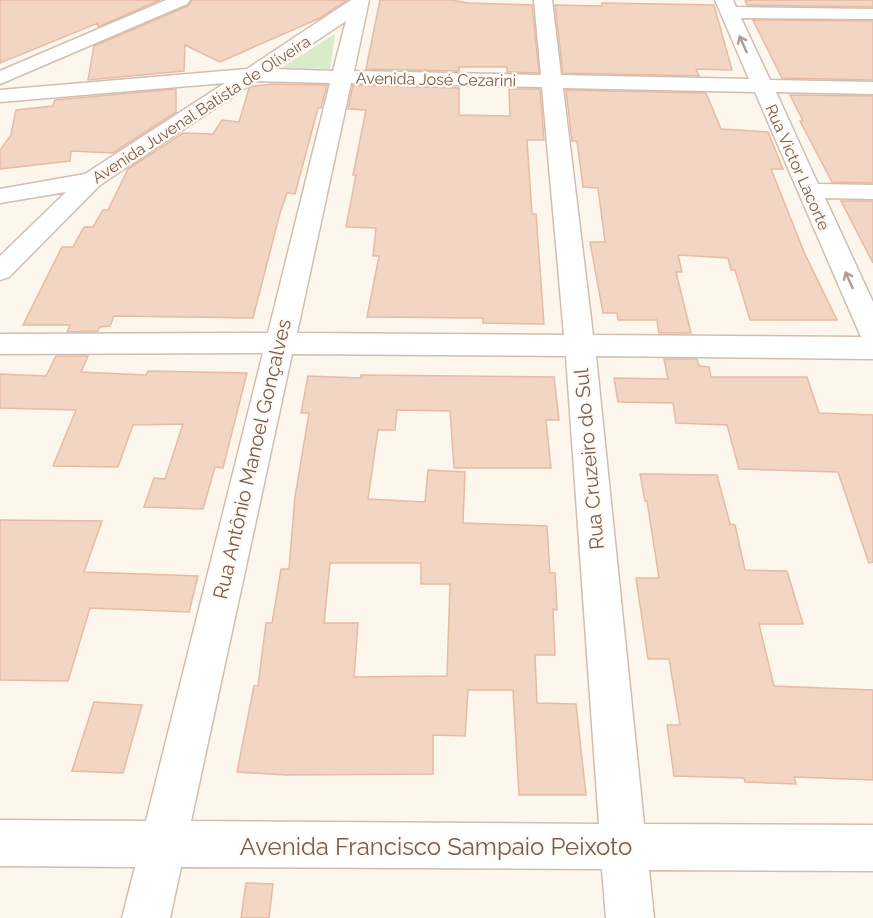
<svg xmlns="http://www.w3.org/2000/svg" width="873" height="918" font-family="Raleway,sans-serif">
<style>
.green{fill:#d8ecc9}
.building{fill:#f3d5c3;stroke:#e6bba3;stroke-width:1.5;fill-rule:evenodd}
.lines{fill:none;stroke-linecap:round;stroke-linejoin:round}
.street-casing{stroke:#d1beb0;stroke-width:3}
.street{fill:#fff;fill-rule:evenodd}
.oneway{stroke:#af9d94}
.labels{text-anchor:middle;stroke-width:4.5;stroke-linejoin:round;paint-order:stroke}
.far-street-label{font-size:16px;fill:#7a5c4d;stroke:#fffaf3}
.street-label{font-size:20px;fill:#7a5c4d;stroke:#fffaf3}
.near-street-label{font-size:24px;fill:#7a5c4d;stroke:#fffaf3}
</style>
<rect width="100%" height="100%" fill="#fdf6ec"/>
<path class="green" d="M 335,34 L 330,69 L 281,68 Z"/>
<path class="building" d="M 0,0 L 160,0 L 98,27 L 98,23 L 0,63 Z
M 192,0 L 347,0 L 320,18 L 220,62 L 185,45 L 184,71 L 88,80 L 94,46 L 188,6 Z
M 380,0 L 452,0 L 468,3 L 532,5 L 539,73 L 507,72 L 507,67 L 459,67 L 459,71 L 366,69 Z
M 745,0 L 873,0 L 873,7 L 747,5 Z
M 602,3 L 714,5 L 732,70 L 696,69 L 699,76 L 563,73 L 555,5 L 602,6 Z
M 753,20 L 873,21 L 873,80 L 782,78 Z
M 273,84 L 327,85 L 321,108 L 318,108 L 295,194 L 287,193 L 280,213 L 253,318 L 114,316 L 110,326 L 100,327 L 98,331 L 67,332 L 70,325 L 23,325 L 62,247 L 73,247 L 84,227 L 93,227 L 103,210 L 108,210 L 128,169 L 183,133 L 213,134 L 222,120 L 239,122 L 249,88 L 253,86 Z
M 353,85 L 459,88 L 459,115 L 510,116 L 509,89 L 540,89 L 544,140 L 527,140 L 532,214 L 536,214 L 544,324 L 483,323 L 483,318 L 367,317 L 379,256 L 373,256 L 376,228 L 346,227 L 356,175 L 353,175 L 366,110 L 348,109 Z
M 176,89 L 176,112 L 113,153 L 71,151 L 70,161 L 0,169 L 0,150 L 11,135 L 16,110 L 53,106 L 55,100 Z
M 566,90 L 706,93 L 721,129 L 768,132 L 783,169 L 771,169 L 804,252 L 837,320 L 750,320 L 735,270 L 731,270 L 728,258 L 678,255 L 682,272 L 676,272 L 691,333 L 659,333 L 657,320 L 618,320 L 617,313 L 603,313 L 590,242 L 605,242 L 598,188 L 583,187 L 577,141 L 572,141 Z
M 790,95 L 873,96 L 873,183 L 832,182 L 800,121 L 803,121 Z
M 841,201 L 873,201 L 873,263 Z
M 56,356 L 88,356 L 81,372 L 146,375 L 148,371 L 247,373 L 223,468 L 215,467 L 203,509 L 144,507 L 154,478 L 165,479 L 183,424 L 133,425 L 118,467 L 53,466 L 76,410 L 0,408 L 0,374 L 46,376 Z
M 664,359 L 697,359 L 699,366 L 709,367 L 711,377 L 807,377 L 819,413 L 873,415 L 873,562 L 869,563 L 838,472 L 739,469 L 727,425 L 676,423 L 673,403 L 618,402 L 614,378 L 668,379 Z
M 361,375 L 554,377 L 559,420 L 546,420 L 551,468 L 454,468 L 450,411 L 397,410 L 395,430 L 378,430 L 368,499 L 425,502 L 428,470 L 465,472 L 463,523 L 547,526 L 550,573 L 555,573 L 557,610 L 553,609 L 555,655 L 535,655 L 537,703 L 576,704 L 586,795 L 519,795 L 513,690 L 468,690 L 465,736 L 433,735 L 433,774 L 286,775 L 237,772 L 254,686 L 258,686 L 266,623 L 272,623 L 281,569 L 289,569 L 295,497 L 309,413 L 301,413 L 308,376 L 361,378 ZM 330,563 L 421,563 L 421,584 L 450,584 L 447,676 L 354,677 L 358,623 L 324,623 Z
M 640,474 L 717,475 L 730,524 L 735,525 L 745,570 L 787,571 L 803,624 L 759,624 L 774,686 L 873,690 L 873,780 L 794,777 L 796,784 L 745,782 L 744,778 L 674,776 L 667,725 L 680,725 L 669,659 L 648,659 L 636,578 L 659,578 L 647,501 L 645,501 Z
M 0,520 L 102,521 L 84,572 L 198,576 L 189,612 L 90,608 L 68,681 L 0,680 Z
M 94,702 L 142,705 L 123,773 L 72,771 Z
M 246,883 L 273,884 L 269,918 L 241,918 Z"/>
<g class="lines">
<g class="street-casing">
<path id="street" d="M 166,0 L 190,0 L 187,4 L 0,84 L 0,71 Z
M 351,0 L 369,0 L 354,71 L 541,75 L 534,0 L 552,0 L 561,75 L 749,79 L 715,0 L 733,0 L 736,7 L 873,9 L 873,19 L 741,18 L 770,80 L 873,82 L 873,94 L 776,92 L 818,184 L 873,185 L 873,199 L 825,198 L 873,302 L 873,359 L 596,356 L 644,824 L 873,825 L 873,871 L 649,870 L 654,918 L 606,918 L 602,869 L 181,867 L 170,918 L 122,918 L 135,867 L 0,866 L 0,820 L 146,821 L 263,353 L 0,354 L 0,334 L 268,333 L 330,83 L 256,81 L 100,185 L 9,277 L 0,280 L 0,256 L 66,192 L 0,203 L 0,189 L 85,174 L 225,83 L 0,102 L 0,90 L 247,69 ZM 346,21 L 333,71 L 274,69 ZM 351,83 L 542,87 L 564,335 L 297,333 ZM 563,88 L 755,92 L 861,337 L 593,335 ZM 292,354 L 566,356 L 599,824 L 191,821 Z"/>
</g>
<use href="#street" class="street"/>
</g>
<defs><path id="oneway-shaft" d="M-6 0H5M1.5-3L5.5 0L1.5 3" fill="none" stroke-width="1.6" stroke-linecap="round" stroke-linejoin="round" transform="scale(1.5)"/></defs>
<g class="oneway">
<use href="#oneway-shaft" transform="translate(743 44) rotate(-114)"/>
<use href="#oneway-shaft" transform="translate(849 280) rotate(-114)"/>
</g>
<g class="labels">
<g class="far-street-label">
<text transform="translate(436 79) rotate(1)" y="6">Avenida José Cezarini</text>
<text transform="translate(201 109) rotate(-33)" y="6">Avenida Juvenal Batista de Oliveira</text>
<text transform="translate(798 167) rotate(66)" y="6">Rua Victor Lacorte</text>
</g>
<g class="street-label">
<text transform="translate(252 459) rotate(-77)" y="7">Rua Antônio Manoel Gonçalves</text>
<text transform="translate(589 459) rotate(-95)" y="7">Rua Cruzeiro do Sul</text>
</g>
<g class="near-street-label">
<text x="436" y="855">Avenida Francisco Sampaio Peixoto</text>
</g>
</g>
</svg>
